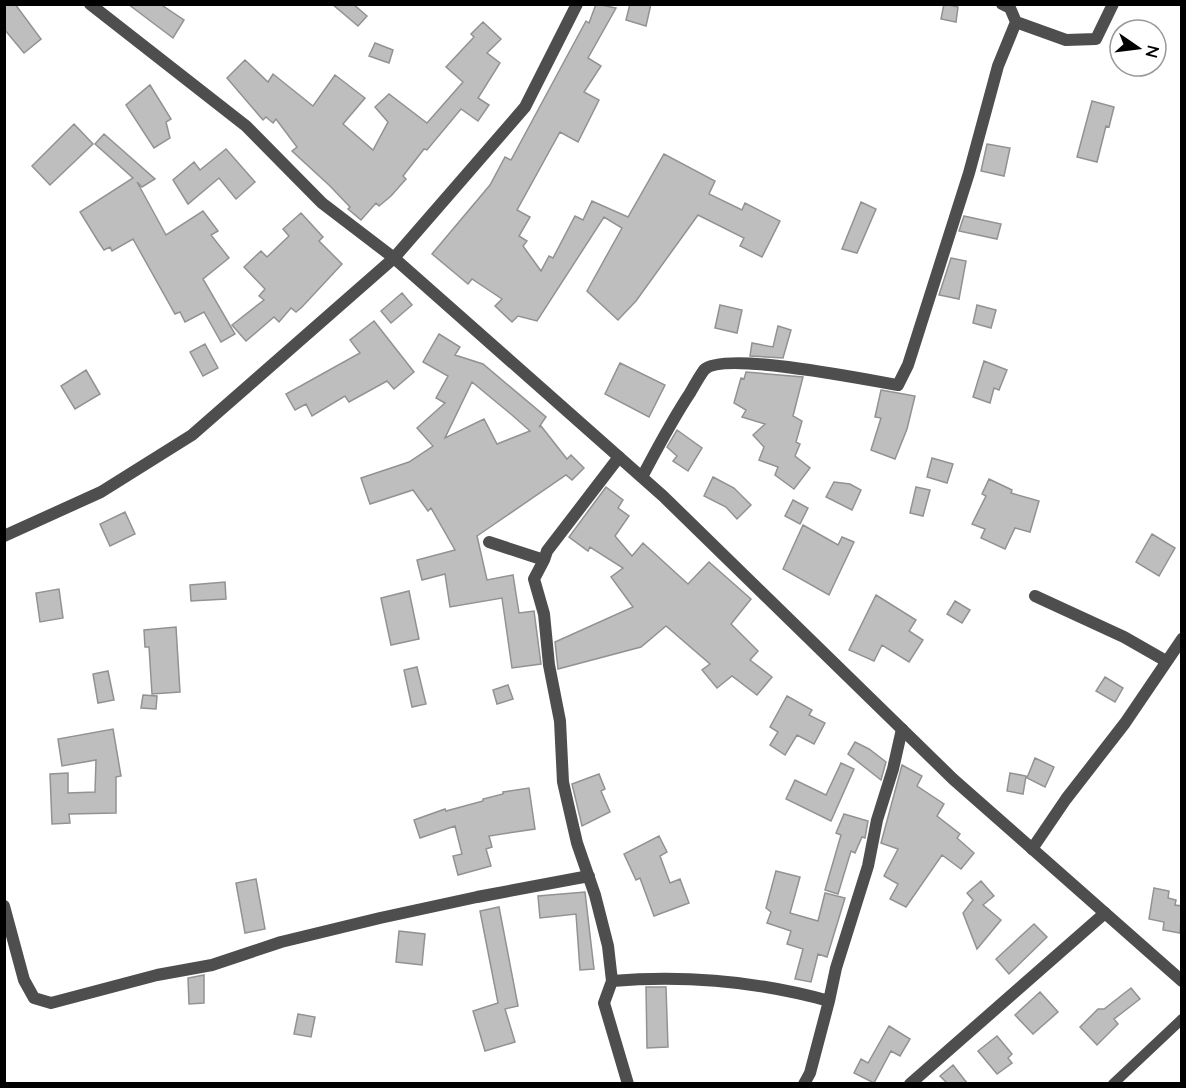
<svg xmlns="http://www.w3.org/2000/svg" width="1186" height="1088" font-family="Lato,sans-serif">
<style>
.building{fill:#bebebe;stroke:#929292;stroke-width:1.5;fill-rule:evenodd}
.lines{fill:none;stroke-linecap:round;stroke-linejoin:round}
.service{stroke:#4e4e4e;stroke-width:10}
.minor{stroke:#4e4e4e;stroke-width:12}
.tertiary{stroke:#4e4e4e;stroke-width:12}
</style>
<rect width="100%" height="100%" fill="#fff"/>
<path class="building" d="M 4,4 L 15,4 L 41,39 L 24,53 L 4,29 Z
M 128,4 L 160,4 L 184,20 L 173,38 Z
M 332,4 L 353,4 L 367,16 L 358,26 Z
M 596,4 L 616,8 L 588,58 L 601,66 L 584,92 L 599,100 L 578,142 L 560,132 L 517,210 L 530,217 L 519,236 L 527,241 L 523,246 L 541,271 L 549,256 L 553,258 L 575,216 L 583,220 L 592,201 L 628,217 L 664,154 L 715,181 L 709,194 L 742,210 L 745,203 L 780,221 L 762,257 L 740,246 L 744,238 L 698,215 L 636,301 L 618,320 L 587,291 L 622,228 L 604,217 L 537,321 L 518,316 L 512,322 L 495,306 L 502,299 L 472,279 L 468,284 L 432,254 L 490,185 L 505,157 L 511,160 L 586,21 L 589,23 Z
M 630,4 L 651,4 L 646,26 L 626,20 Z
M 944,4 L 958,7 L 956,22 L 941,19 Z
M 483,22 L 501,39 L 487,53 L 500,63 L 478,98 L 489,105 L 478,121 L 461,109 L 427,150 L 424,149 L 403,176 L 406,179 L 391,196 L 379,206 L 376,203 L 361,220 L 348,209 L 350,207 L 330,186 L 292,151 L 297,147 L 276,119 L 273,123 L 266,117 L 263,120 L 227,78 L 245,60 L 268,82 L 273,74 L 313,106 L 335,75 L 365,98 L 343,124 L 373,150 L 388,122 L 375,107 L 389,94 L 427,123 L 463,82 L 446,67 L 474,37 L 471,34 Z
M 375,43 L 393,50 L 389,63 L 369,56 Z
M 150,85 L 171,119 L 166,122 L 170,138 L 154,148 L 126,105 Z
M 1092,101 L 1114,107 L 1109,127 L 1106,126 L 1097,162 L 1077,157 Z
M 74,124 L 93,144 L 50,185 L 32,166 Z
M 104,134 L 155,179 L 142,187 L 137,182 L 166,235 L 203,211 L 218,231 L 211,235 L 229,258 L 203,279 L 235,334 L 221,342 L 204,312 L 185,322 L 180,312 L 175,314 L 133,239 L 112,251 L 110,247 L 104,250 L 98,241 L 80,212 L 133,178 L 95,144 Z
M 987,144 L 1010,148 L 1004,176 L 981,171 Z
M 226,149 L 255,182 L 236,199 L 219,178 L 188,204 L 173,180 L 194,162 L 200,170 Z
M 861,202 L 876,209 L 857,253 L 842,249 Z
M 301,213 L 323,237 L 319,241 L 342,264 L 302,307 L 296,312 L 291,308 L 279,322 L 274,317 L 246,341 L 232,325 L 264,300 L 259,296 L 265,289 L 244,267 L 261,251 L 267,257 L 289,236 L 283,229 Z
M 964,216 L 1001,224 L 997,239 L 959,231 Z
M 951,258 L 966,261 L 959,299 L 939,295 Z
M 402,293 L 412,305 L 391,323 L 381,311 Z
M 720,305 L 742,310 L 737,333 L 715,328 Z
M 977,305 L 996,310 L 991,328 L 973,323 Z
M 374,321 L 414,372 L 394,389 L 387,381 L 349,402 L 345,396 L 312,416 L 306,404 L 295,410 L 286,394 L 360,353 L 350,340 Z
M 778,326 L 791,330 L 783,358 L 750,356 L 752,343 L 773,347 Z
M 439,334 L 460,347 L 455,355 L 483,364 L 546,417 L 539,427 L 541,426 L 567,459 L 571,455 L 584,468 L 572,480 L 566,475 L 477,536 L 487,580 L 513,575 L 519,613 L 534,611 L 541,664 L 512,668 L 502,598 L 450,607 L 445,574 L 422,580 L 417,560 L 455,550 L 431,508 L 428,511 L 413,490 L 370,504 L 361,478 L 409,462 L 433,446 L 417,428 L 445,403 L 436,398 L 448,376 L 423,362 ZM 472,382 L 512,415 L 530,431 L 497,444 L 484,419 L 445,438 Z
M 205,344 L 218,368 L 203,376 L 190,352 Z
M 984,361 L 1007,370 L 999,390 L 994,388 L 990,403 L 973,397 Z
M 620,363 L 665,385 L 649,417 L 605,394 Z
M 86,370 L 100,394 L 75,409 L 61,386 Z
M 746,372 L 803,377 L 793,416 L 802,421 L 796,442 L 800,444 L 795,456 L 810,468 L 794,489 L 775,475 L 778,467 L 759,460 L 764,447 L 753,435 L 765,424 L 742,417 L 746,410 L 734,403 L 741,378 L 744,379 Z
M 881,390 L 915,396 L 907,429 L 895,459 L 871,450 L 881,418 L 875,417 Z
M 677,430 L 702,448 L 688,471 L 673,461 L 677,456 L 667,447 Z
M 932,458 L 953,464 L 947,483 L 927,477 Z
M 713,477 L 734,488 L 751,505 L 737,519 L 726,507 L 704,496 Z
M 989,479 L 1012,490 L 1011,493 L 1039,501 L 1030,532 L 1015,528 L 1005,549 L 981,538 L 985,529 L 972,524 L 986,496 L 982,494 Z
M 834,482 L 850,484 L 861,490 L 852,510 L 826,497 Z
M 606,487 L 623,500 L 618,508 L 629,516 L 615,536 L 632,556 L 643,543 L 688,584 L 709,562 L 751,599 L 731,624 L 758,651 L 750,660 L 772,677 L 757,695 L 732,676 L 717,688 L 702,670 L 710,664 L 666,626 L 641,647 L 558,669 L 555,642 L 633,607 L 611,577 L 623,568 L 590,547 L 588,551 L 569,537 Z
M 916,487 L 930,490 L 923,516 L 910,513 Z
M 793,500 L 808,508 L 800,524 L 785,516 Z
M 125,512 L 135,534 L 110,546 L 100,524 Z
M 803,525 L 838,545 L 842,537 L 854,542 L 829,595 L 783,569 Z
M 1152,534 L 1175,548 L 1159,576 L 1136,562 Z
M 225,582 L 226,599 L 191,601 L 190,585 Z
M 59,589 L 63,618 L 40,622 L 36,593 Z
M 409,591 L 419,639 L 391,645 L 381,598 Z
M 876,595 L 916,620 L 909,631 L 923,640 L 909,662 L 882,645 L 874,661 L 849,650 Z
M 955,601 L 970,610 L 962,623 L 947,614 Z
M 176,627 L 180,692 L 152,694 L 149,647 L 145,647 L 144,630 Z
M 417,667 L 426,704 L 412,707 L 404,670 Z
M 108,671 L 114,700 L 98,703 L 93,674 Z
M 1105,677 L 1123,688 L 1115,702 L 1096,691 Z
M 508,685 L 513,699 L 497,704 L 493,690 Z
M 143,695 L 157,696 L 156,709 L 141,708 Z
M 787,696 L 812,710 L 809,715 L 825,723 L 814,744 L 797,735 L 785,755 L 770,745 L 778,732 L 770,727 Z
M 113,729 L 121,776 L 116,777 L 116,813 L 69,814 L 70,823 L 52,824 L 50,774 L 68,773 L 68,793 L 95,792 L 96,760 L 62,766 L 58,739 Z
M 855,742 L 869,749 L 886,762 L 881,780 L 848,754 Z
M 1035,758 L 1054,767 L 1045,787 L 1027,778 Z
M 841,763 L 854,769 L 831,821 L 786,799 L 795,780 L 826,795 Z
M 902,765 L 922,776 L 917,786 L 944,804 L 937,816 L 960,834 L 957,838 L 974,853 L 961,869 L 942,855 L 906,907 L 890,899 L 898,884 L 884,876 L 898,849 L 881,843 Z
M 1010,773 L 1026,776 L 1023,794 L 1007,791 Z
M 599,774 L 605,789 L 601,791 L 610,812 L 582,826 L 572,784 Z
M 529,788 L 535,829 L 489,836 L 492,847 L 486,849 L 491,866 L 458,875 L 453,856 L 462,854 L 455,826 L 420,838 L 414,820 L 445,809 L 446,811 L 483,801 L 483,799 L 503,794 L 503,792 Z
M 844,814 L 868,821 L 865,838 L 862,837 L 855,853 L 851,851 L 838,894 L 825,890 L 841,835 L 836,833 Z
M 659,836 L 667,852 L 660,856 L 670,883 L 680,879 L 689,903 L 654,916 L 640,878 L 636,880 L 624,854 Z
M 776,871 L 800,877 L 790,913 L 818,921 L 825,893 L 845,898 L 827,957 L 818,954 L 811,982 L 795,979 L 803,949 L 787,944 L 791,931 L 767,923 L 771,912 L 766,908 Z
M 256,879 L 265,929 L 245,933 L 236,883 Z
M 981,881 L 994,896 L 983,905 L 1001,920 L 977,949 L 963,913 L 973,900 L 967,893 Z
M 1154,888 L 1169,891 L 1168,898 L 1176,900 L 1175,905 L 1182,906 L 1180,933 L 1163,930 L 1164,922 L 1149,919 Z
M 585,892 L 594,969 L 580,970 L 576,914 L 540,918 L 538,896 Z
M 499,907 L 518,1006 L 505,1009 L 515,1042 L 485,1051 L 473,1011 L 498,1003 L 480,911 Z
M 1034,924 L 1047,937 L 1009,974 L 996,959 Z
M 399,931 L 425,934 L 422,965 L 396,962 Z
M 204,975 L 204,1003 L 189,1004 L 188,978 Z
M 646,987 L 666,987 L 668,1047 L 647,1048 Z
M 1131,988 L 1140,999 L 1114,1019 L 1118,1024 L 1097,1045 L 1080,1027 L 1098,1009 L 1104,1009 Z
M 1040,992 L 1058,1012 L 1033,1034 L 1015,1015 Z
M 298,1014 L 315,1017 L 311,1037 L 294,1034 Z
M 889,1026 L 910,1039 L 900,1056 L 891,1051 L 874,1083 L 854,1073 L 861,1059 L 868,1063 Z
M 997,1036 L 1012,1054 L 1008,1058 L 1012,1063 L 997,1074 L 978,1051 Z
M 953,1065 L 967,1083 L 947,1083 L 940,1076 Z"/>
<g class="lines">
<path class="service" d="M 1113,1084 L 1182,1019"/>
<path class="minor" d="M 90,4 L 246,126 L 322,203 L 394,258 L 525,107 L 577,4
M 1002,4 L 1010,8 L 1016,22 L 1066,40 L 1096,39 L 1113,4
M 642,477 C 657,449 672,420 690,393 C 694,386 699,377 704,370 C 723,350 867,380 898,385 L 908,365 L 969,173 L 998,66 L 1016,22
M 489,542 L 544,560 L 547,551 L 619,457
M 544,560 L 534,579 L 544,614 L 549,665 L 560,721 L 563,782 L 577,843 L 595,895 L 608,946 L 612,981 L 604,1003 L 628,1084
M 1035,596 L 1124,637 L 1166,661
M 1032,849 L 1066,799 L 1125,723 L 1182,639
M 4,906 L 24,980 L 34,998 L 51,1003 L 157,975 L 212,965 L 281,942 L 380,918 L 477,897 L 589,876
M 612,981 C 686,975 757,981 829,1001 L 836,968 L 868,866 L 877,820 L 893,769 L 902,729
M 804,1084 L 810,1073 L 829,1001
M 910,1084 L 1105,913"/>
<path class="tertiary" d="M 4,536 L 101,492 L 192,435 L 394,258 L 663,496 L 953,779 L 1182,981"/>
</g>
<rect width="1186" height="1088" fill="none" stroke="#000000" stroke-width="12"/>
<g transform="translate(1138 48) rotate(104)"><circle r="28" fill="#ffffff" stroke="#999999" stroke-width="1.5"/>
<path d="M0-4.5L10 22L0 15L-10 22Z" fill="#000000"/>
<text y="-9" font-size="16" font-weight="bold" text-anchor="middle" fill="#000000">N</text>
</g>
</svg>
